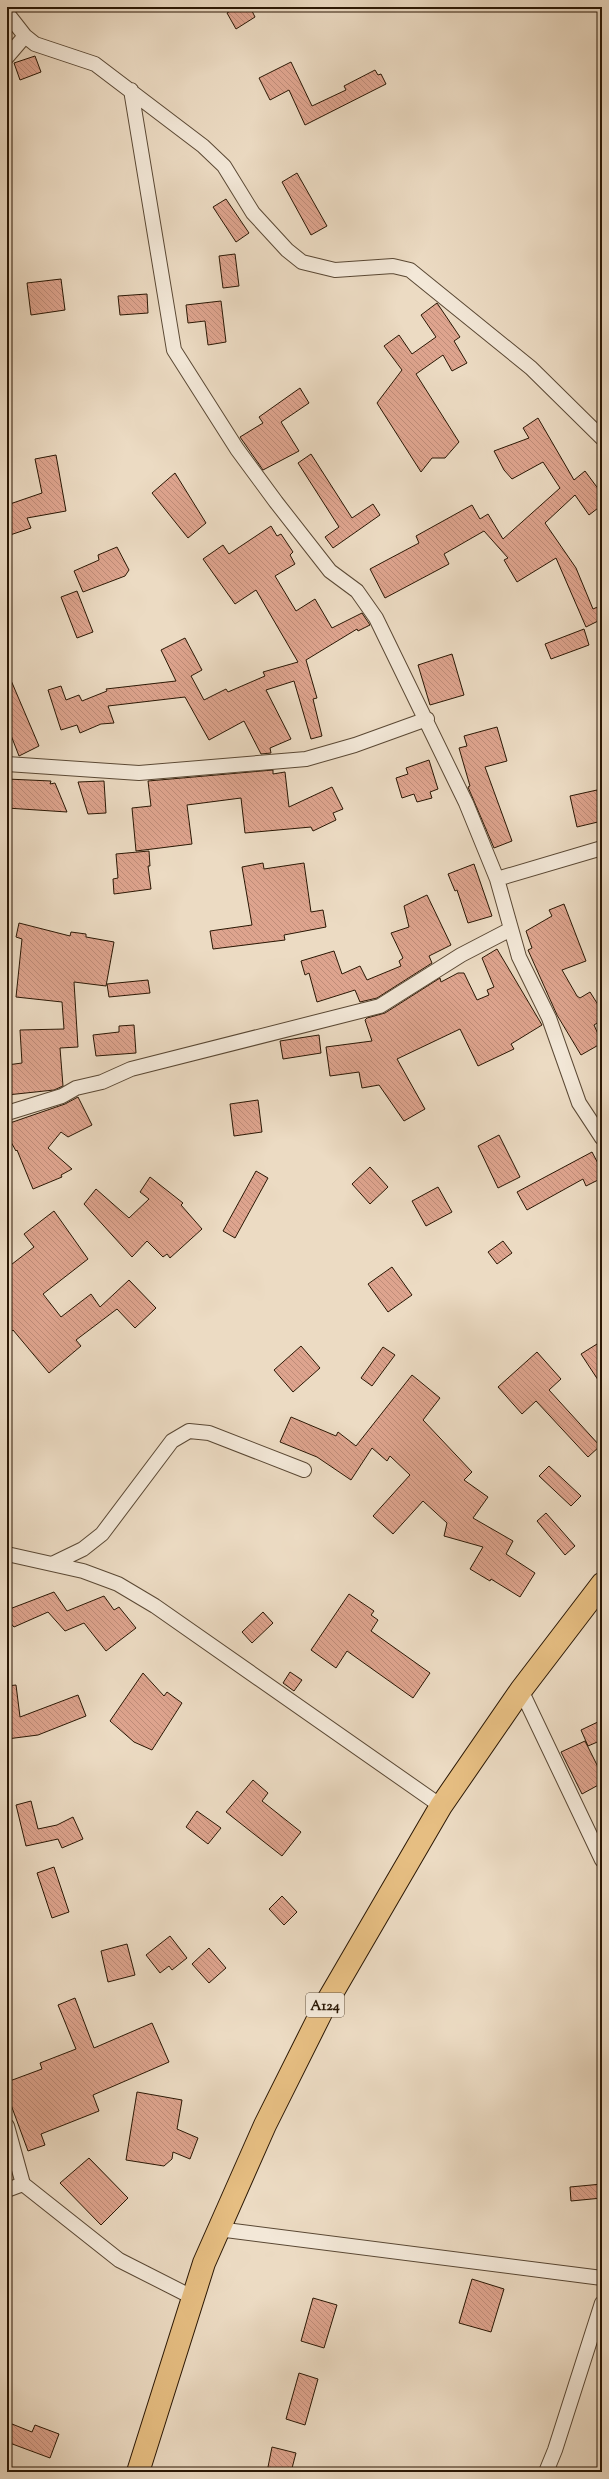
<svg xmlns="http://www.w3.org/2000/svg" width="609" height="2479" font-family="'Sorts Mill Goudy',serif">
<style>
.building{fill:url(#building-back-hatch);stroke:#2a1704}
.lines{fill:none;stroke-linecap:round;stroke-linejoin:round}
.street-casing{stroke:#5a4834;stroke-width:16}
.highway-casing{stroke:#2a1704;stroke-width:24}
.street{stroke:#f3e8d8;stroke-width:14}
.highway{stroke:#e6be82;stroke-width:22}
.labels{text-anchor:middle;stroke-width:3.5;stroke-linejoin:round;paint-order:stroke}
.shield{fill:#f3e8d8;stroke:#665644;stroke-width:1}
.shield-label{font-size:14px;font-weight:bold;fill:#2a1704}
</style>
<defs>
<pattern id="building-back-hatch" width="6" height="6" patternUnits="userSpaceOnUse"><rect width="6" height="6" fill="#dea48e"/><path d="M-1 5l2 2M0 0l6 6M5-1l2 2" fill="none" stroke="#bf8c79"/></pattern>
</defs>
<rect width="100%" height="100%" fill="#ecdbc3"/>
<filter id="stains"><feTurbulence type="fractalNoise" baseFrequency=".005" numOctaves="4"/><feColorMatrix values="0 0 0 0 .2 0 0 0 0 .09 0 0 0 0 .02 0 0 0 .5 -.17"/></filter>
<radialGradient id="worn" r=".72"><stop offset=".6" stop-color="#630" stop-opacity="0"/><stop offset="1" stop-color="#630" stop-opacity=".3"/></radialGradient>
<path class="building" d="M 237,7 L 250,7 L 255,17 L 236,29 L 227,13 Z
M 35,56 L 41,72 L 20,80 L 14,63 Z
M 291,62 L 312,106 L 346,90 L 344,86 L 375,70 L 378,75 L 381,74 L 386,84 L 305,125 L 289,90 L 270,100 L 259,78 Z
M 297,173 L 327,226 L 311,235 L 282,182 Z
M 226,199 L 249,233 L 236,242 L 213,207 Z
M 235,254 L 239,286 L 223,288 L 219,256 Z
M 61,279 L 65,310 L 31,315 L 27,283 Z
M 147,294 L 148,313 L 120,315 L 118,296 Z
M 221,301 L 226,342 L 208,345 L 205,321 L 188,323 L 186,305 Z
M 437,303 L 460,337 L 454,341 L 467,363 L 452,371 L 443,355 L 416,374 L 459,442 L 445,458 L 432,458 L 421,472 L 377,403 L 402,370 L 384,346 L 399,335 L 412,354 L 436,337 L 421,315 Z
M 300,388 L 309,403 L 281,422 L 299,451 L 263,470 L 240,437 L 263,423 L 259,417 Z
M 538,418 L 574,480 L 585,471 L 602,494 L 602,505 L 589,515 L 575,495 L 545,523 L 576,568 L 593,609 L 602,605 L 602,619 L 586,627 L 556,558 L 517,582 L 504,560 L 508,558 L 484,531 L 444,554 L 449,564 L 385,598 L 370,569 L 419,543 L 416,536 L 472,505 L 480,519 L 488,514 L 503,539 L 560,488 L 543,462 L 512,479 L 504,470 L 494,451 L 529,438 L 523,428 Z
M 311,454 L 352,518 L 373,504 L 380,515 L 333,548 L 325,537 L 339,527 L 298,463 Z
M 56,455 L 66,511 L 27,518 L 31,528 L 7,536 L 7,505 L 42,493 L 35,459 Z
M 175,473 L 206,523 L 188,538 L 152,493 Z
M 271,526 L 277,536 L 281,534 L 293,552 L 290,555 L 295,564 L 275,576 L 296,611 L 315,599 L 332,628 L 362,613 L 370,625 L 358,631 L 357,629 L 306,660 L 317,698 L 313,699 L 322,736 L 311,739 L 294,681 L 266,690 L 291,739 L 270,748 L 271,753 L 261,754 L 244,721 L 209,740 L 185,697 L 108,706 L 114,723 L 101,724 L 80,733 L 77,725 L 61,730 L 48,690 L 61,686 L 66,700 L 79,695 L 82,701 L 107,691 L 106,689 L 176,681 L 161,650 L 185,638 L 202,670 L 191,676 L 204,700 L 226,689 L 228,692 L 265,676 L 263,672 L 298,662 L 256,590 L 235,604 L 203,559 L 223,545 L 229,554 Z
M 117,547 L 129,570 L 125,576 L 83,592 L 74,571 L 99,560 L 98,555 Z
M 77,591 L 93,632 L 77,638 L 61,597 Z
M 584,629 L 589,645 L 551,659 L 545,644 Z
M 452,654 L 464,695 L 430,705 L 418,665 Z
M 7,671 L 39,746 L 19,756 L 7,725 Z
M 497,727 L 507,761 L 485,767 L 512,841 L 494,848 L 468,787 L 470,786 L 459,748 L 467,746 L 464,736 Z
M 429,760 L 438,789 L 430,792 L 432,798 L 417,802 L 414,794 L 402,798 L 396,778 L 408,774 L 406,768 Z
M 273,770 L 273,774 L 285,772 L 289,807 L 332,787 L 343,809 L 333,813 L 336,820 L 313,831 L 311,827 L 245,833 L 241,798 L 187,805 L 192,844 L 136,851 L 132,808 L 151,806 L 148,781 Z
M 7,779 L 51,781 L 50,784 L 55,783 L 67,812 L 7,808 Z
M 104,781 L 106,813 L 88,814 L 78,782 Z
M 597,790 L 602,821 L 577,827 L 570,796 Z
M 149,851 L 150,866 L 148,866 L 151,889 L 114,894 L 113,879 L 118,878 L 116,854 Z
M 263,863 L 264,869 L 304,863 L 311,912 L 323,910 L 326,927 L 284,935 L 285,940 L 213,949 L 210,931 L 252,925 L 242,867 Z
M 474,864 L 492,916 L 468,923 L 457,890 L 455,891 L 448,874 Z
M 427,895 L 451,945 L 429,956 L 432,963 L 377,998 L 360,1002 L 355,990 L 317,1002 L 309,973 L 305,975 L 301,961 L 334,951 L 342,974 L 360,966 L 367,980 L 401,966 L 399,961 L 403,958 L 391,933 L 409,927 L 404,906 Z
M 564,904 L 586,961 L 562,970 L 577,996 L 580,998 L 590,992 L 602,1011 L 602,1020 L 594,1025 L 602,1043 L 581,1055 L 557,1015 L 528,950 L 532,948 L 526,931 L 552,916 L 549,910 Z
M 19,923 L 70,936 L 71,932 L 86,934 L 86,937 L 114,942 L 106,986 L 74,982 L 78,1047 L 60,1048 L 63,1086 L 54,1090 L 7,1095 L 7,1065 L 22,1063 L 20,1030 L 64,1029 L 62,1002 L 16,997 L 22,939 L 16,937 Z
M 497,949 L 542,1025 L 511,1044 L 514,1049 L 478,1066 L 460,1029 L 397,1059 L 425,1109 L 404,1121 L 379,1085 L 362,1088 L 359,1072 L 330,1076 L 326,1047 L 372,1041 L 365,1020 L 367,1018 L 385,1013 L 440,978 L 441,982 L 458,973 L 464,973 L 477,1000 L 489,995 L 487,990 L 494,987 L 482,958 Z
M 148,980 L 150,993 L 109,997 L 107,984 Z
M 134,1025 L 136,1053 L 96,1056 L 93,1035 L 119,1032 L 119,1026 Z
M 319,1035 L 321,1053 L 283,1059 L 280,1041 Z
M 78,1097 L 92,1125 L 68,1137 L 61,1132 L 48,1148 L 72,1169 L 61,1175 L 62,1177 L 33,1189 L 17,1150 L 16,1151 L 7,1135 L 7,1124 L 65,1104 Z
M 258,1100 L 262,1132 L 234,1136 L 230,1104 Z
M 499,1135 L 520,1177 L 498,1188 L 478,1146 Z
M 592,1152 L 602,1171 L 602,1178 L 586,1186 L 583,1179 L 527,1210 L 517,1192 Z
M 370,1167 L 388,1187 L 370,1204 L 352,1184 Z
M 256,1171 L 268,1178 L 235,1238 L 223,1231 Z
M 150,1177 L 183,1203 L 181,1205 L 202,1229 L 170,1258 L 167,1254 L 163,1257 L 147,1241 L 132,1257 L 84,1204 L 96,1189 L 129,1218 L 149,1199 L 140,1192 Z
M 438,1187 L 452,1212 L 426,1226 L 412,1201 Z
M 54,1211 L 88,1259 L 43,1294 L 61,1317 L 91,1294 L 100,1307 L 129,1280 L 156,1308 L 135,1328 L 117,1309 L 76,1340 L 81,1346 L 49,1373 L 13,1330 L 7,1335 L 7,1268 L 34,1247 L 24,1234 Z
M 503,1241 L 512,1253 L 497,1264 L 488,1252 Z
M 392,1267 L 412,1295 L 388,1312 L 368,1284 Z
M 597,1344 L 602,1351 L 602,1386 L 581,1354 Z
M 301,1346 L 320,1368 L 293,1392 L 274,1370 Z
M 383,1347 L 395,1355 L 372,1386 L 361,1378 Z
M 537,1352 L 561,1379 L 549,1390 L 600,1446 L 588,1457 L 536,1401 L 522,1414 L 498,1387 Z
M 412,1375 L 440,1398 L 423,1420 L 472,1472 L 464,1480 L 488,1497 L 473,1518 L 513,1541 L 506,1554 L 535,1573 L 520,1597 L 491,1579 L 490,1581 L 470,1569 L 483,1547 L 444,1536 L 447,1523 L 423,1501 L 393,1534 L 373,1516 L 410,1475 L 390,1456 L 387,1461 L 372,1448 L 351,1480 L 317,1457 L 280,1442 L 291,1417 L 336,1436 L 338,1432 L 356,1446 Z
M 549,1466 L 581,1496 L 571,1506 L 539,1476 Z
M 546,1513 L 575,1546 L 565,1555 L 537,1521 Z
M 54,1592 L 67,1611 L 104,1596 L 114,1610 L 119,1607 L 136,1628 L 106,1651 L 84,1623 L 65,1631 L 48,1612 L 14,1627 L 7,1619 L 7,1610 Z
M 349,1594 L 374,1611 L 371,1615 L 378,1620 L 371,1631 L 430,1673 L 413,1698 L 347,1651 L 336,1668 L 311,1650 Z
M 263,1612 L 273,1623 L 252,1643 L 242,1632 Z
M 290,1672 L 302,1680 L 294,1691 L 283,1683 Z
M 143,1673 L 164,1696 L 167,1692 L 182,1703 L 152,1750 L 134,1742 L 110,1721 Z
M 16,1685 L 20,1717 L 78,1695 L 86,1716 L 38,1735 L 7,1739 L 7,1686 Z
M 602,1720 L 602,1740 L 588,1746 L 581,1730 Z
M 585,1741 L 602,1775 L 602,1783 L 582,1794 L 561,1752 Z
M 253,1780 L 268,1793 L 262,1801 L 301,1832 L 282,1856 L 226,1812 Z
M 31,1801 L 38,1829 L 57,1825 L 73,1817 L 83,1839 L 62,1848 L 58,1839 L 26,1846 L 16,1805 Z
M 197,1811 L 221,1828 L 208,1844 L 186,1827 Z
M 54,1867 L 69,1912 L 52,1918 L 37,1873 Z
M 282,1896 L 297,1912 L 284,1925 L 269,1909 Z
M 170,1936 L 187,1958 L 172,1970 L 169,1966 L 160,1973 L 146,1955 Z
M 127,1944 L 135,1975 L 108,1982 L 101,1951 Z
M 209,1948 L 226,1968 L 209,1983 L 192,1964 Z
M 75,1998 L 94,2048 L 152,2023 L 169,2062 L 93,2095 L 99,2111 L 41,2134 L 45,2145 L 28,2151 L 7,2094 L 7,2082 L 42,2069 L 40,2063 L 76,2049 L 58,2005 Z
M 137,2092 L 182,2100 L 177,2129 L 198,2138 L 190,2159 L 173,2152 L 172,2159 L 164,2166 L 126,2160 Z
M 89,2158 L 128,2198 L 101,2225 L 60,2183 Z
M 602,2184 L 602,2198 L 571,2201 L 570,2187 Z
M 472,2279 L 504,2289 L 491,2332 L 459,2323 Z
M 313,2298 L 337,2305 L 324,2348 L 301,2341 Z
M 299,2373 L 318,2379 L 305,2425 L 286,2419 Z
M 7,2422 L 32,2432 L 35,2425 L 59,2434 L 50,2458 L 7,2442 Z
M 272,2447 L 296,2453 L 291,2472 L 267,2472 Z"/>
<g class="lines">
<g class="street-casing">
<path id="street" d="M 7,13 L 25,36 L 35,44 L 95,64 L 203,146 L 224,166 L 253,213 L 287,250 L 302,262 L 335,270 L 393,266 L 410,270 L 531,368 L 602,438
M 7,57 L 25,36
M 131,90 L 174,350 L 237,449 L 276,502 L 330,571 L 357,591 L 376,618 L 466,803 L 497,879 L 519,957 L 549,1018 L 579,1103 L 602,1138
M 7,764 L 139,773 L 306,759 L 355,745 L 427,719
M 497,879 L 602,848
M 7,1113 L 62,1096 L 76,1088 L 102,1082 L 131,1069 L 380,1006 L 461,955 L 511,929
M 7,1554 L 83,1571 L 118,1584 L 155,1606 L 441,1806
M 52,1564 L 83,1549 L 102,1534 L 172,1441 L 189,1431 L 209,1433 L 304,1470
M 521,1690 L 602,1860
M 7,2126 L 23,2184
M 7,2190 L 23,2184 L 119,2260 L 192,2297
M 218,2229 L 602,2278
M 546,2472 L 555,2450 L 602,2303"/>
</g>
<g class="highway-casing">
<path id="highway" d="M 138,2472 L 204,2263 L 265,2125 L 324,2007 L 441,1806 L 521,1690 L 602,1584"/>
</g>
<use href="#street" class="street"/>
<use href="#highway" class="highway"/>
</g>
<g class="labels">
<rect class="shield" x="306" y="1993" width="38" height="24" rx="3"/>
<g class="shield-label">
<text x="325" y="2010">A124</text>
</g>
</g>
<rect width="609" height="2479" fill="none" stroke="#ecdbc3" stroke-width="24"/>
<rect x="8" y="8" width="593" height="2463" fill="none" stroke="#2a1704" stroke-width="2"/>
<rect x="12" y="12" width="585" height="2455" fill="none" stroke="#2a1704"/>
<rect width="100%" height="100%" filter="url(#stains)"/>
<rect width="100%" height="100%" fill="url(#worn)"/>
</svg>
